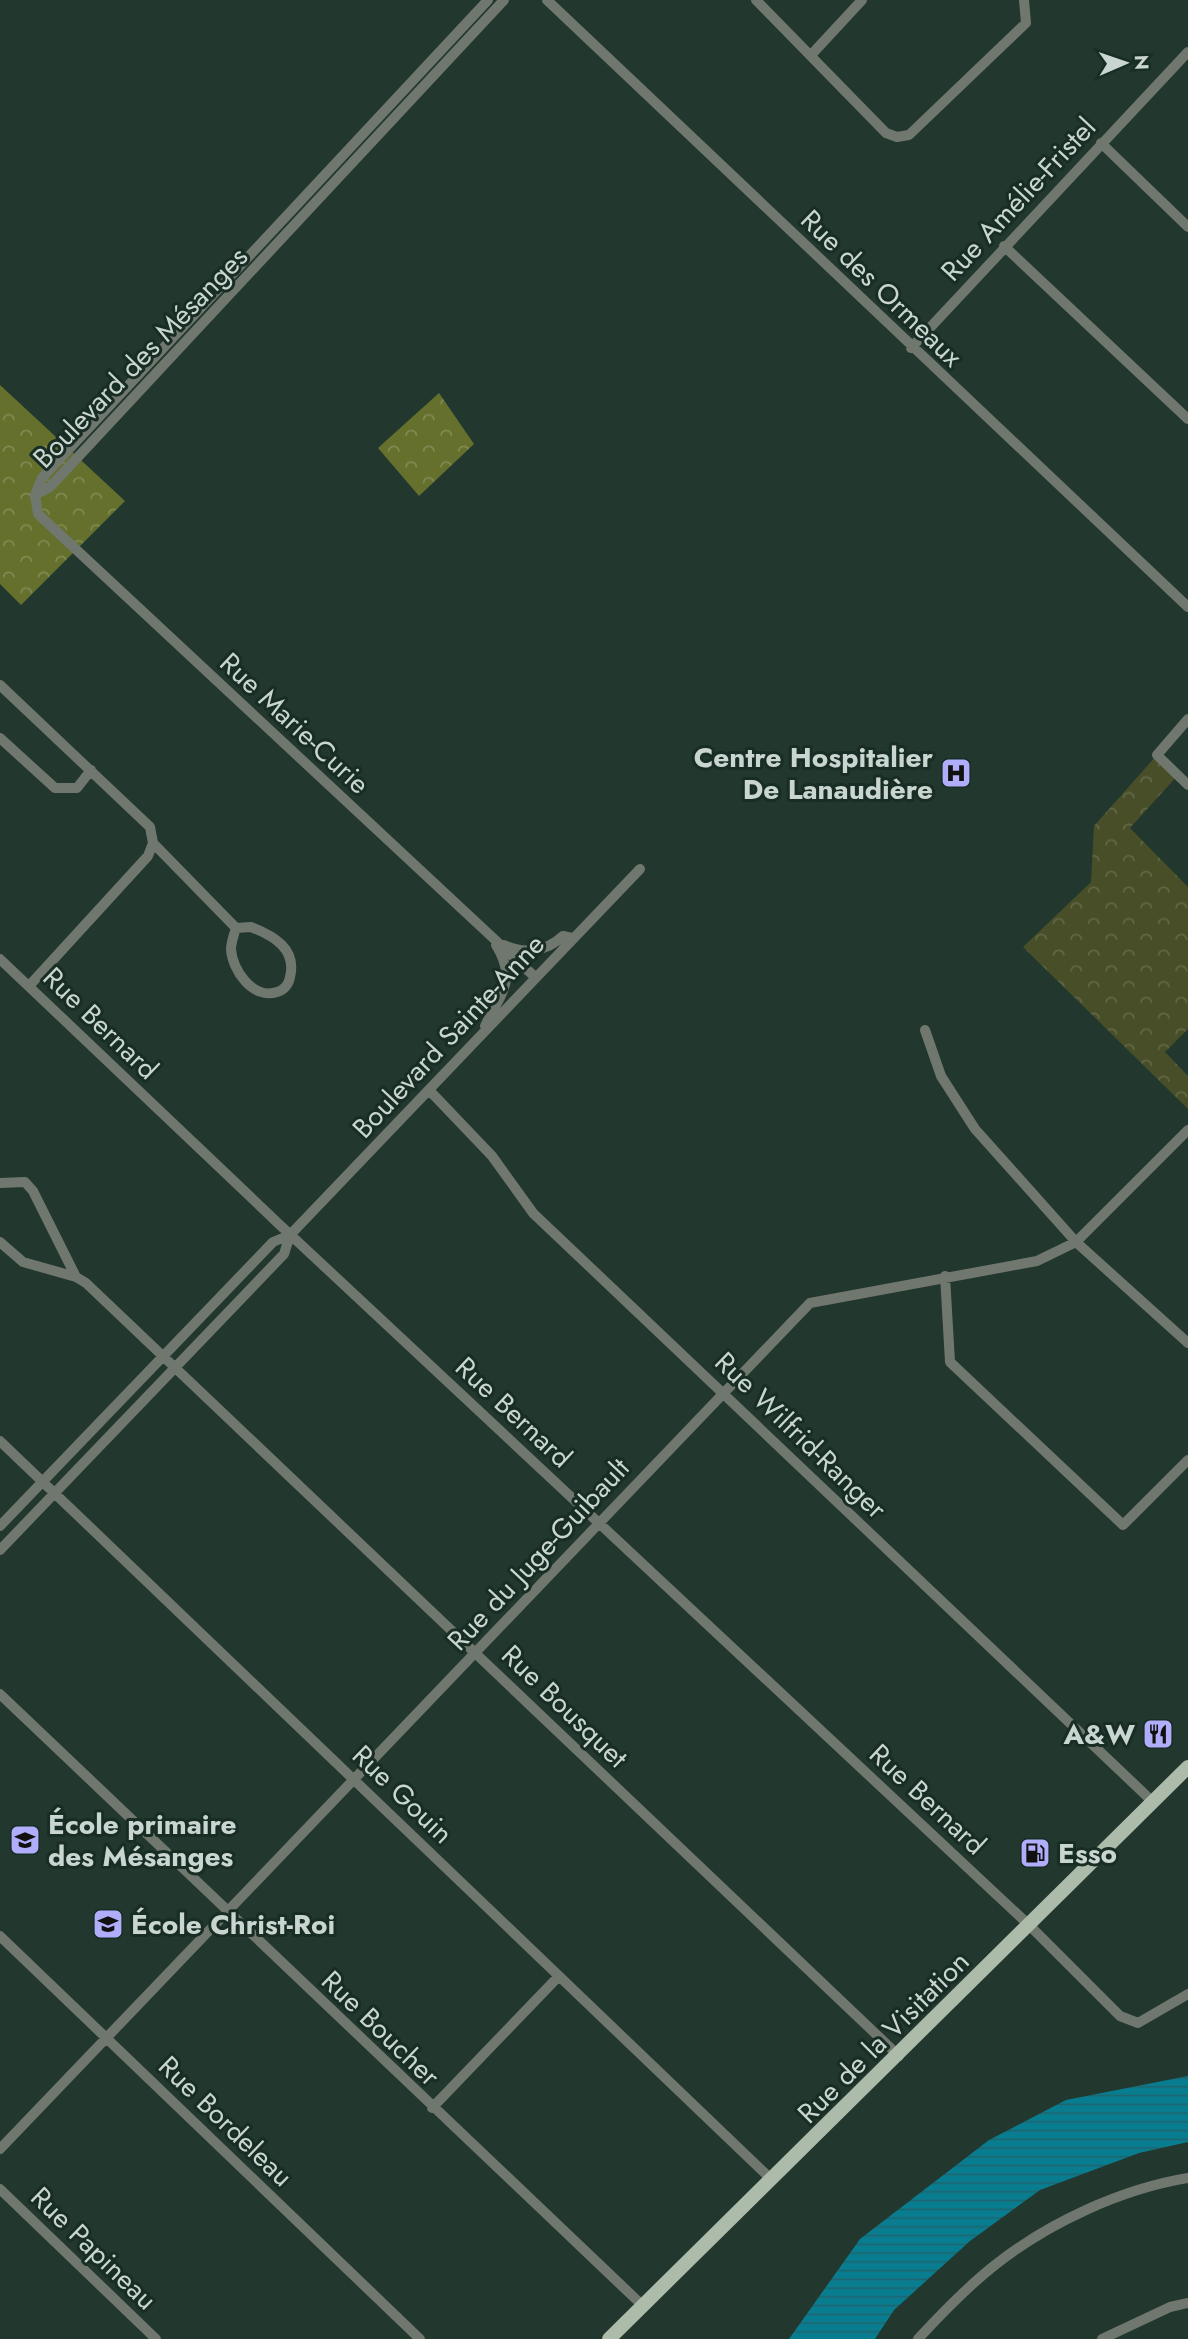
<svg xmlns="http://www.w3.org/2000/svg" width="1188" height="2339" font-family="Jost,sans-serif">
<style>
.forest{fill:url(#forest-crowns)}
.park{fill:url(#park-crowns)}
.water{fill:url(#water-rules)}
.lines{fill:none;stroke-linecap:round;stroke-linejoin:round}
.minor{stroke:#70776f;stroke-width:10}
.major{stroke:#adbbab;stroke-width:14}
.labels{text-anchor:middle;stroke-width:6;stroke-linejoin:round;paint-order:stroke}
.street-label{font-size:28px;fill:#c9d5d0;stroke:#182d24}
.poi-label{font-size:28px;font-weight:bold;fill:#c9d5d0;stroke:#182d24;text-anchor:start}
</style>
<defs>
<pattern id="forest-crowns" width="20" height="18" patternUnits="userSpaceOnUse" patternTransform="scale(1.75)"><rect width="20" height="18" fill="#64702c"/><path d="M2 6a3 3 0 1 1 6 0M12 15a3 3 0 1 1 6 0" fill="none" stroke="#808a53"/></pattern>
<pattern id="park-crowns" width="20" height="18" patternUnits="userSpaceOnUse" patternTransform="scale(1.75)"><rect width="20" height="18" fill="#484f28"/><path d="M2 6a3 3 0 1 1 6 0M12 15a3 3 0 1 1 6 0" fill="none" stroke="#616746"/></pattern>
<pattern id="water-rules" width="6" height="5" patternUnits="userSpaceOnUse" patternTransform="scale(1.75)"><rect width="6" height="5" fill="#097d90"/><path d="M0 2.5h6" fill="none" stroke="#1d656f"/></pattern>
</defs>
<rect width="100%" height="100%" fill="#22372e"/>
<path class="forest" d="M 0,385 L 125,501 L 21,605 L 0,584 Z
M 439,393 L 474,444 L 419,496 L 378,448 Z"/>
<path class="park" d="M 1157,755 L 1178,775 L 1130,828 L 1188,887 L 1188,1029 L 1165,1052 L 1188,1076 L 1188,1109 L 1023,947 L 1091,882 L 1094,826 Z"/>
<path class="water" d="M 1188,2076 L 1188,2142 L 1139,2153 L 1040,2190 L 970,2241 L 894,2310 L 875,2339 L 789,2339 L 860,2239 L 989,2140 L 1066,2100 Z"/>
<g class="lines">
<path class="minor" d="M 488,0 L 42,478 L 35,495 L 38,514 L 535,977
M 547,0 L 1188,607
M 756,0 L 886,133 L 897,137 L 909,135 L 1026,23 L 1024,0
M 812,54 L 862,0
M 1101,143 L 1188,227
M 1004,246 L 1188,419
M 911,348 L 1188,52
M 35,495 L 50,487 L 504,0
M 0,685 L 150,827 L 153,843 L 148,856 L 29,986
M 1188,719 L 1157,755 L 1188,785
M 0,738 L 55,788 L 77,788 L 91,770
M 153,843 L 236,928
M 251,927 C 274,936 297,949 290,977 C 289,984 284,990 277,992 C 253,1000 232,970 231,949 C 231,943 234,934 236,928 Z
M 504,945 C 524,955 547,951 563,936 L 572,938
M 0,959 L 280,1225 L 1029,1925 L 1120,2016 L 1138,2023 L 1188,1994
M 485,1026 C 500,994 518,981 496,945
M 925,1030 L 941,1076 L 975,1129 L 1076,1242 L 1188,1343
M 429,1090 L 492,1156 L 533,1213 L 1153,1802
M 0,1183 L 25,1182 L 33,1191 L 76,1277
M 0,1242 L 23,1262 L 76,1277 L 86,1283 L 899,2056
M 945,1276 L 950,1362 L 1123,1525 L 1188,1460
M 0,1441 L 772,2180
M 0,1526 L 273,1242 L 290,1235 L 640,869
M 0,1550 L 284,1254 L 290,1235
M 0,1694 L 642,2305
M 0,1936 L 420,2339
M 432,2108 L 558,1977
M 0,2149 L 810,1303 L 1037,1261 L 1076,1242 L 1188,1130
M 0,2189 L 156,2339
M 918,2339 C 942,2313 967,2287 995,2265 C 1048,2223 1121,2189 1188,2178
M 1102,2339 L 1170,2307 L 1188,2303"/>
<path class="major" d="M 609,2339 L 1188,1767"/>
</g>
<defs>
<g id="hospital-square" transform="scale(1.575)"><rect x="-9" y="-9" width="18" height="18" rx="4" fill="#b0aefa" stroke="#182d24"/><path d="M-5-5h3v3.5h4V-5h3V5h-3V1.5h-4V5h-3Z" fill="#111"/></g>
<g id="restaurant-square" transform="scale(1.575)"><rect x="-9" y="-9" width="18" height="18" rx="4" fill="#b0aefa" stroke="#182d24"/><path d="M-5-6h1v4h1v-4h1v4h1v-4h1v5L-1.5 .5V6h-2V.5L-5-1ZM5-6V6H3V1.5H1.5Q1.5-4 5-6Z" fill="#111"/></g>
<g id="school-square" transform="scale(1.575)"><rect x="-9" y="-9" width="18" height="18" rx="4" fill="#b0aefa" stroke="#182d24"/><path d="M0-5L7-2L0 1L-7-2ZM-4 1L0 2.5L4 1V4Q0 6-4 4Z" fill="#111"/></g>
<g id="fuel-square" transform="scale(1.575)"><rect x="-9" y="-9" width="18" height="18" rx="4" fill="#b0aefa" stroke="#182d24"/><path d="M-5.5-6h7V0h2V4h1.3V-2.5L3-4.5l.8-.8L6-3V5H2.5V1h-1V6h-7ZM-4.2-4.7v3.2H.2V-4.7Z" fill="#111"/></g>
</defs>
<g fill-rule="evenodd">
<use href="#hospital-square" x="956" y="773"/>
<use href="#restaurant-square" x="1158" y="1734"/>
<use href="#school-square" x="25" y="1840"/>
<use href="#fuel-square" x="1035" y="1853"/>
<use href="#school-square" x="108" y="1924"/>
</g>
<g class="labels">
<g class="street-label">
<text transform="translate(1018 199) rotate(-47)" y="10">Rue Amélie-Fristel</text>
<text transform="translate(882 288) rotate(44)" y="10">Rue des Ormeaux</text>
<text transform="translate(140 357) rotate(-46)" y="10">Boulevard des Mésanges</text>
<text transform="translate(295 723) rotate(43)" y="10">Rue Marie-Curie</text>
<text transform="translate(101 1023) rotate(44)" y="10">Rue Bernard</text>
<text transform="translate(448 1036) rotate(-47)" y="10">Boulevard Sainte-Anne</text>
<text transform="translate(514 1412) rotate(43)" y="10">Rue Bernard</text>
<text transform="translate(801 1435) rotate(44)" y="10">Rue Wilfrid-Ranger</text>
<text transform="translate(538 1554) rotate(-47)" y="10">Rue du Juge-Guibault</text>
<text transform="translate(565 1706) rotate(44)" y="10">Rue Bousquet</text>
<text transform="translate(403 1794) rotate(44)" y="10">Rue Gouin</text>
<text transform="translate(928 1799) rotate(43)" y="10">Rue Bernard</text>
<text transform="translate(381 2028) rotate(44)" y="10">Rue Boucher</text>
<text transform="translate(883 2037) rotate(-45)" y="10">Rue de la Visitation</text>
<text transform="translate(226 2121) rotate(44)" y="10">Rue Bordeleau</text>
<text transform="translate(94 2248) rotate(44)" y="10">Rue Papineau</text>
</g>
<g class="poi-label">
<text x="933" y="767" text-anchor="end">Centre Hospitalier<tspan x="933" dy="32">De Lanaudière</tspan></text>
<text x="1135" y="1744" text-anchor="end">A&amp;W</text>
<text x="48" y="1834">École primaire<tspan x="48" dy="32">des Mésanges</tspan></text>
<text x="1058" y="1863">Esso</text>
<text x="131" y="1934">École Christ-Roi</text>
</g>
</g>
<g transform="translate(1125 63) rotate(88)" stroke="#182d24" stroke-width="5" paint-order="stroke">
<path d="M0-5L12 26L0 18L-12 26Z" fill="#c9d5d0"/>
<text y="-10" font-size="19" font-weight="bold" text-anchor="middle" fill="#c9d5d0">N</text>
</g>
</svg>
